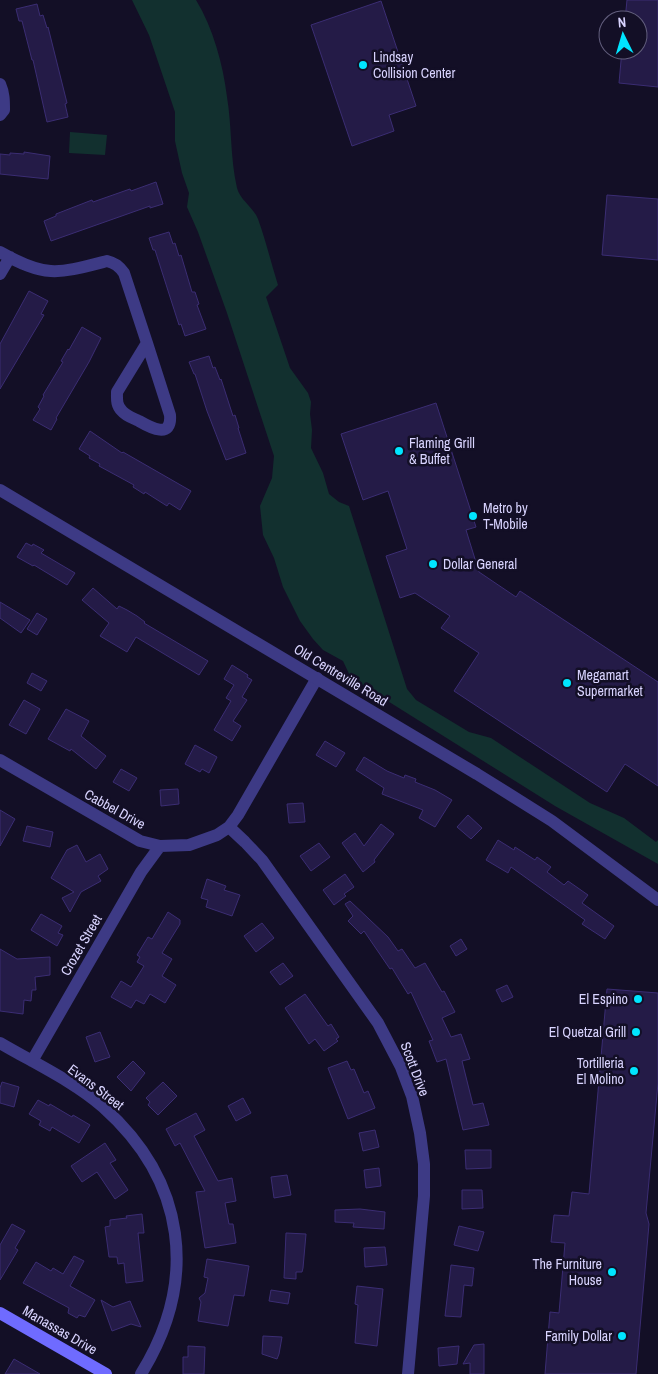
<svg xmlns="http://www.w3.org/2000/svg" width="658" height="1374" font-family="'Archivo Narrow',sans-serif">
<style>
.green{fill:#12302f}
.building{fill:#241b47;stroke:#3b2d73}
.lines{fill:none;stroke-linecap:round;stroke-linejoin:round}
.minor{stroke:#3d3a85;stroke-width:12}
.tertiary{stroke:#3d3a85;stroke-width:12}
.secondary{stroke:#6f6bff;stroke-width:12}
.poi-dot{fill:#00e5ff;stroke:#130f26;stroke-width:2}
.labels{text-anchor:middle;stroke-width:5;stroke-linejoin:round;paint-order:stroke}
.poi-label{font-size:14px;fill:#d9d4ff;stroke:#130f26;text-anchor:start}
.street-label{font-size:14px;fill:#d9d4ff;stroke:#130f26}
</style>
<rect width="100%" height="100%" fill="#130f26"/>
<path class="green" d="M 132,0 L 196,0 C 213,28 223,64 227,97 C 232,127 230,158 237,188 C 240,200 253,207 258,219 C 266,241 271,263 278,285 L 266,297 L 290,368 L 308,393 L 311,402 L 310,414 L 312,430 L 311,448 L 323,473 L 329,494 L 339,502 L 349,506 L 407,689 L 416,700 L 469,732 L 491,738 L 590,803 L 624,818 L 656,842 L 658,840 L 658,864 L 555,806 L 351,678 L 343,661 L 323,650 L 313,639 L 300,621 L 283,587 L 274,558 L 263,535 L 260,506 L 272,478 L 274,456 L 227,313 L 198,232 L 187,207 L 189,193 L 182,173 L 175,141 L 175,112 L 149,35 Z
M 70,132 L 107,135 L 105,155 L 69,153 Z"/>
<path class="building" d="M 627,0 L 658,0 L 658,87 L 619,83 L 622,50 L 638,50 L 638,20 L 625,20 Z
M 381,1 L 416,106 L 389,115 L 394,131 L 352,146 L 311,25 Z
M 37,4 L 40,16 L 43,15 L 47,28 L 48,27 L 67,103 L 65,104 L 68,117 L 47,122 L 33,60 L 32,60 L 22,21 L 19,21 L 16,9 Z
M 24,152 L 50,156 L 48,179 L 0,174 L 0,154 L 10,155 L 10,153 L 24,154 Z
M 156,182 L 163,204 L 150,208 L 150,206 L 51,241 L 44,221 L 56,216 L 56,214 L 92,200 L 93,202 L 130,189 L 131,191 Z
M 607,195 L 658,199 L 658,260 L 602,255 Z
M 169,232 L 173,244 L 175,243 L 179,256 L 181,255 L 192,292 L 195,292 L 199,304 L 197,305 L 206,329 L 185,336 L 181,324 L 179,325 L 155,250 L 153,250 L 149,238 Z
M 29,291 L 48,301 L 41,314 L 44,315 L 0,389 L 0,344 Z
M 82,327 L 101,338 L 89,362 L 56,418 L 57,419 L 51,430 L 33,420 L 40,409 L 38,407 L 44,396 L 43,395 L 63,362 L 61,361 L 68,349 L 69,350 Z
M 209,356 L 213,368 L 215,367 L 220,380 L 221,379 L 233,416 L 235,415 L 239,428 L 238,428 L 246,453 L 226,460 L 207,411 L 195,374 L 194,374 L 189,362 Z
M 436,403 L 476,527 L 466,530 L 479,572 L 516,597 L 520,591 L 658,682 L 658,786 L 625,764 L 607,792 L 454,691 L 479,653 L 441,628 L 450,616 L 415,593 L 400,598 L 386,556 L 407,549 L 388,491 L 363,500 L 341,434 Z
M 90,431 L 122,453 L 123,452 L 191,491 L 180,510 L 169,503 L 167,506 L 145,492 L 144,494 L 133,487 L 134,485 L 99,466 L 100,464 L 89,458 L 90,456 L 79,449 Z
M 26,543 L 32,546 L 33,544 L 44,550 L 41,553 L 75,573 L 67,585 L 34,565 L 33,566 L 17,557 Z
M 93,588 L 117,609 L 119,606 L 127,610 L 137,616 L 145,622 L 144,623 L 208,661 L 199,675 L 136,637 L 127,652 L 100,636 L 109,623 L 82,600 Z
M 0,602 L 30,620 L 21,633 L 0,618 Z
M 37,613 L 47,619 L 37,635 L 27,629 Z
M 232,665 L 248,675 L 247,677 L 252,680 L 242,697 L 247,700 L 233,721 L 241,726 L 232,741 L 214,730 L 231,701 L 226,698 L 234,685 L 224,679 Z
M 32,673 L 47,681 L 41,691 L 27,683 Z
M 24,700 L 40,709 L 26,734 L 9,725 Z
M 66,709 L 89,721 L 81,736 L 106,756 L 96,769 L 71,749 L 70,751 L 48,739 Z
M 325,741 L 345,753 L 336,767 L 316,755 Z
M 195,745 L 217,757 L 209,773 L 202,769 L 200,772 L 185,764 Z
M 364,757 L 387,771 L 404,778 L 405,775 L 416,779 L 415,782 L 435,790 L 452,800 L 435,827 L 419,818 L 423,810 L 382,794 L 384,788 L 356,770 Z
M 121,769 L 137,778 L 129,791 L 113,782 Z
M 178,789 L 179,804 L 161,806 L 160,790 Z
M 303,803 L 305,822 L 289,823 L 287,804 Z
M 0,810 L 15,819 L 0,846 Z
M 468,815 L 482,828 L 471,839 L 457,827 Z
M 381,824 L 394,834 L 374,860 L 375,862 L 363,872 L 342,843 L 355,833 L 364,846 Z
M 27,826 L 53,832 L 50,847 L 23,841 Z
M 498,840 L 514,850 L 515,847 L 535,860 L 537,857 L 551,867 L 547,872 L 564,885 L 568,881 L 588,895 L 582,903 L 614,926 L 605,939 L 582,924 L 585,920 L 511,867 L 508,873 L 486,860 Z
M 319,843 L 330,857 L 311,871 L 300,856 Z
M 77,845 L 86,862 L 100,854 L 108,869 L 98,876 L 101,881 L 81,892 L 70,912 L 62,898 L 74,892 L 51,878 L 67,850 Z
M 345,874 L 354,887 L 344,894 L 346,896 L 334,905 L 323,890 Z
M 207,879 L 226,886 L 224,890 L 240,895 L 232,916 L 206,907 L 208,900 L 201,898 Z
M 350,901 L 388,937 L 398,951 L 402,949 L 415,968 L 425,963 L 442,992 L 444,991 L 455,1012 L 442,1018 L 451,1037 L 461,1034 L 470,1059 L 462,1061 L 473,1105 L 483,1103 L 489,1125 L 463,1130 L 446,1059 L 437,1062 L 429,1041 L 433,1040 L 411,992 L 408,994 L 392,968 L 390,969 L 364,931 L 361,934 L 348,921 L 353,916 L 345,904 Z
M 168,912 L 180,920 L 180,924 L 162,953 L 172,959 L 162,976 L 176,985 L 165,1003 L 150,994 L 144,1004 L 136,1000 L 131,1008 L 111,997 L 121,981 L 131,987 L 144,966 L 137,962 L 140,957 L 137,955 L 148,937 L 152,939 Z
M 41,914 L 62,926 L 58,933 L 63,935 L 57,946 L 31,930 Z
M 262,923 L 274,938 L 256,952 L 244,936 Z
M 461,939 L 467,949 L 456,956 L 450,946 Z
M 0,949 L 17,959 L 50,957 L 50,975 L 35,977 L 36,990 L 32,990 L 31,1001 L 24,1000 L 23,1014 L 0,1011 Z
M 283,963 L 293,976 L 280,985 L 270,972 Z
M 507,985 L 513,997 L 502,1002 L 496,990 Z
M 607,989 L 658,993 L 658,1083 L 646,1213 L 649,1224 L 636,1374 L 545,1374 L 550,1312 L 559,1313 L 565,1243 L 551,1242 L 554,1215 L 569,1216 L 572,1192 L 589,1194 Z
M 305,994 L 328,1026 L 331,1024 L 339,1037 L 336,1039 L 338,1041 L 324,1051 L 315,1039 L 309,1044 L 285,1008 Z
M 100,1032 L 110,1057 L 95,1062 L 86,1037 Z
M 133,1061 L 145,1073 L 131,1091 L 117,1077 Z
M 347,1061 L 351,1070 L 354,1069 L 364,1093 L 368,1091 L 375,1108 L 348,1119 L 328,1068 Z
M 2,1082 L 19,1087 L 14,1107 L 0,1103 L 0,1088 Z
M 163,1082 L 177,1096 L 158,1115 L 148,1105 L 150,1102 L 146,1098 Z
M 243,1098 L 251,1113 L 236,1121 L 228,1106 Z
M 38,1100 L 49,1106 L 50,1104 L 72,1117 L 73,1115 L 90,1125 L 79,1143 L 52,1127 L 50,1131 L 39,1125 L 41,1121 L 29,1114 Z
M 196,1113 L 205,1130 L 194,1136 L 218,1181 L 232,1178 L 236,1201 L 225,1203 L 229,1224 L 233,1224 L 236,1243 L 205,1248 L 196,1192 L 205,1191 L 180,1143 L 175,1146 L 166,1129 Z
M 375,1130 L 379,1147 L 363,1151 L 359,1133 Z
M 105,1143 L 116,1160 L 110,1163 L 128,1190 L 115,1199 L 97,1172 L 82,1182 L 71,1166 Z
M 465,1150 L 491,1150 L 491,1168 L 466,1169 Z
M 379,1168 L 381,1186 L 366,1188 L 364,1170 Z
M 287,1175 L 291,1195 L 274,1198 L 271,1177 Z
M 462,1190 L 482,1190 L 483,1208 L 462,1209 Z
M 360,1209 L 385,1212 L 384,1229 L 353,1227 L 354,1223 L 335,1222 L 335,1210 Z
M 142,1214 L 144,1233 L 138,1233 L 143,1281 L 126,1283 L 124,1263 L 118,1264 L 117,1257 L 109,1257 L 105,1227 L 110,1226 L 110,1220 L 127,1218 L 126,1216 Z
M 12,1224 L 25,1231 L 15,1248 L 18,1250 L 0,1280 L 0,1245 Z
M 459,1226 L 484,1232 L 478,1251 L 454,1245 Z
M 286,1233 L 306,1234 L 303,1268 L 302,1272 L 296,1272 L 296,1279 L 284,1278 Z
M 385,1247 L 387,1265 L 365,1267 L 364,1248 Z
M 74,1256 L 84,1261 L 70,1286 L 95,1300 L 85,1317 L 79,1315 L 77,1318 L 68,1313 L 69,1308 L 23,1283 L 36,1262 L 51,1271 L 53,1268 L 63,1274 Z
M 207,1259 L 249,1266 L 244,1296 L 234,1295 L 228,1326 L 198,1321 L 201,1302 L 199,1298 L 205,1293 L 208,1278 L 204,1277 Z
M 451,1265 L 474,1268 L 472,1286 L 464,1285 L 461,1317 L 445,1316 Z
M 357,1286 L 383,1289 L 377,1346 L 355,1343 L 358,1305 L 355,1304 Z
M 271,1290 L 290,1293 L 288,1304 L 269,1301 Z
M 101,1300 L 113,1307 L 130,1301 L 141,1327 L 131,1324 L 112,1331 Z
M 263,1336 L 282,1337 L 279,1354 L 277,1359 L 262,1354 Z
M 484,1344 L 484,1374 L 470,1374 L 470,1363 L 463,1364 L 474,1345 Z
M 188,1346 L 205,1347 L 204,1374 L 183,1374 L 183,1357 L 188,1357 Z
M 459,1346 L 457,1364 L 439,1366 L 438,1348 Z
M 14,1359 L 40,1374 L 5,1374 Z"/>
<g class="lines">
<path class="minor" d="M 0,84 C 4,93 4,101 4,110 L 0,115
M 0,252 C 46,278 57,274 107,261 C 115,263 119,266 124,273 L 147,343
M 0,274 L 10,257
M 147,343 L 170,415 C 172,439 151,428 139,421 C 133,418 126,416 122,411 C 116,405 117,399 117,392 Z
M 0,760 L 140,841 L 160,846 L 189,845 L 217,835 L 229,827 L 238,815 L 317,678
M 229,827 L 245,842 L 262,860 L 378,1023 L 401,1067 L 412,1096 L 420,1133 L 424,1164 L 424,1196 L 408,1374
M 0,1043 C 34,1063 73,1081 103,1107 C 186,1181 199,1280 141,1374
M 32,1061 L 141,872 L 160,846"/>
<path class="tertiary" d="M 0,490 L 477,774 L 552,821 L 658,900"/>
<path class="secondary" d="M 0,1313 L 106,1374"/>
</g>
<g class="poi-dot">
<circle cx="363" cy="65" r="5"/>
<circle cx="399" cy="451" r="5"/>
<circle cx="473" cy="516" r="5"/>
<circle cx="433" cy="564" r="5"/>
<circle cx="567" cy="683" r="5"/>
<circle cx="638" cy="999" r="5"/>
<circle cx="636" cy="1032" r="5"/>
<circle cx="634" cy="1071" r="5"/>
<circle cx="612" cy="1272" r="5"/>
<circle cx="622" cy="1336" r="5"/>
</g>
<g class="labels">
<g class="poi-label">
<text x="373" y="62">Lindsay<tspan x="373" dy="16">Collision Center</tspan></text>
<text x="409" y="448">Flaming Grill<tspan x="409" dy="16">&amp; Buffet</tspan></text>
<text x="483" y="513">Metro by<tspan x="483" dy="16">T-Mobile</tspan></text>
<text x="443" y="569">Dollar General</text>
<text x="577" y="680">Megamart<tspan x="577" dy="16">Supermarket</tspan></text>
<text x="628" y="1004" text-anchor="end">El Espino</text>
<text x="626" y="1037" text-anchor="end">El Quetzal Grill</text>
<text x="624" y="1068" text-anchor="end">Tortilleria<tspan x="624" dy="16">El Molino</tspan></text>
<text x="602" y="1269" text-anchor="end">The Furniture<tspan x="602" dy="16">House</tspan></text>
<text x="612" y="1341" text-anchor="end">Family Dollar</text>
</g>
<g class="street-label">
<text transform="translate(341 675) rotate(31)" y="5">Old Centreville Road</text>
<text transform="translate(115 809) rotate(29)" y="5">Cabbel Drive</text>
<text transform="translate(81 945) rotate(-60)" y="5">Crozet Street</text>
<text transform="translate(415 1069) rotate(69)" y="5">Scott Drive</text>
<text transform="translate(96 1087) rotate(37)" y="5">Evans Street</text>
<text transform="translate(60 1330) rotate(30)" y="5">Manassas Drive</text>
</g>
</g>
<g transform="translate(623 35) rotate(355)"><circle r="24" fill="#130f26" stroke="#625e7d"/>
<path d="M0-4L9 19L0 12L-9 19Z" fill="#00e5ff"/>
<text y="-8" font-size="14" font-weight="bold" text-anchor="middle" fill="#d9d4ff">N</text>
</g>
</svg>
